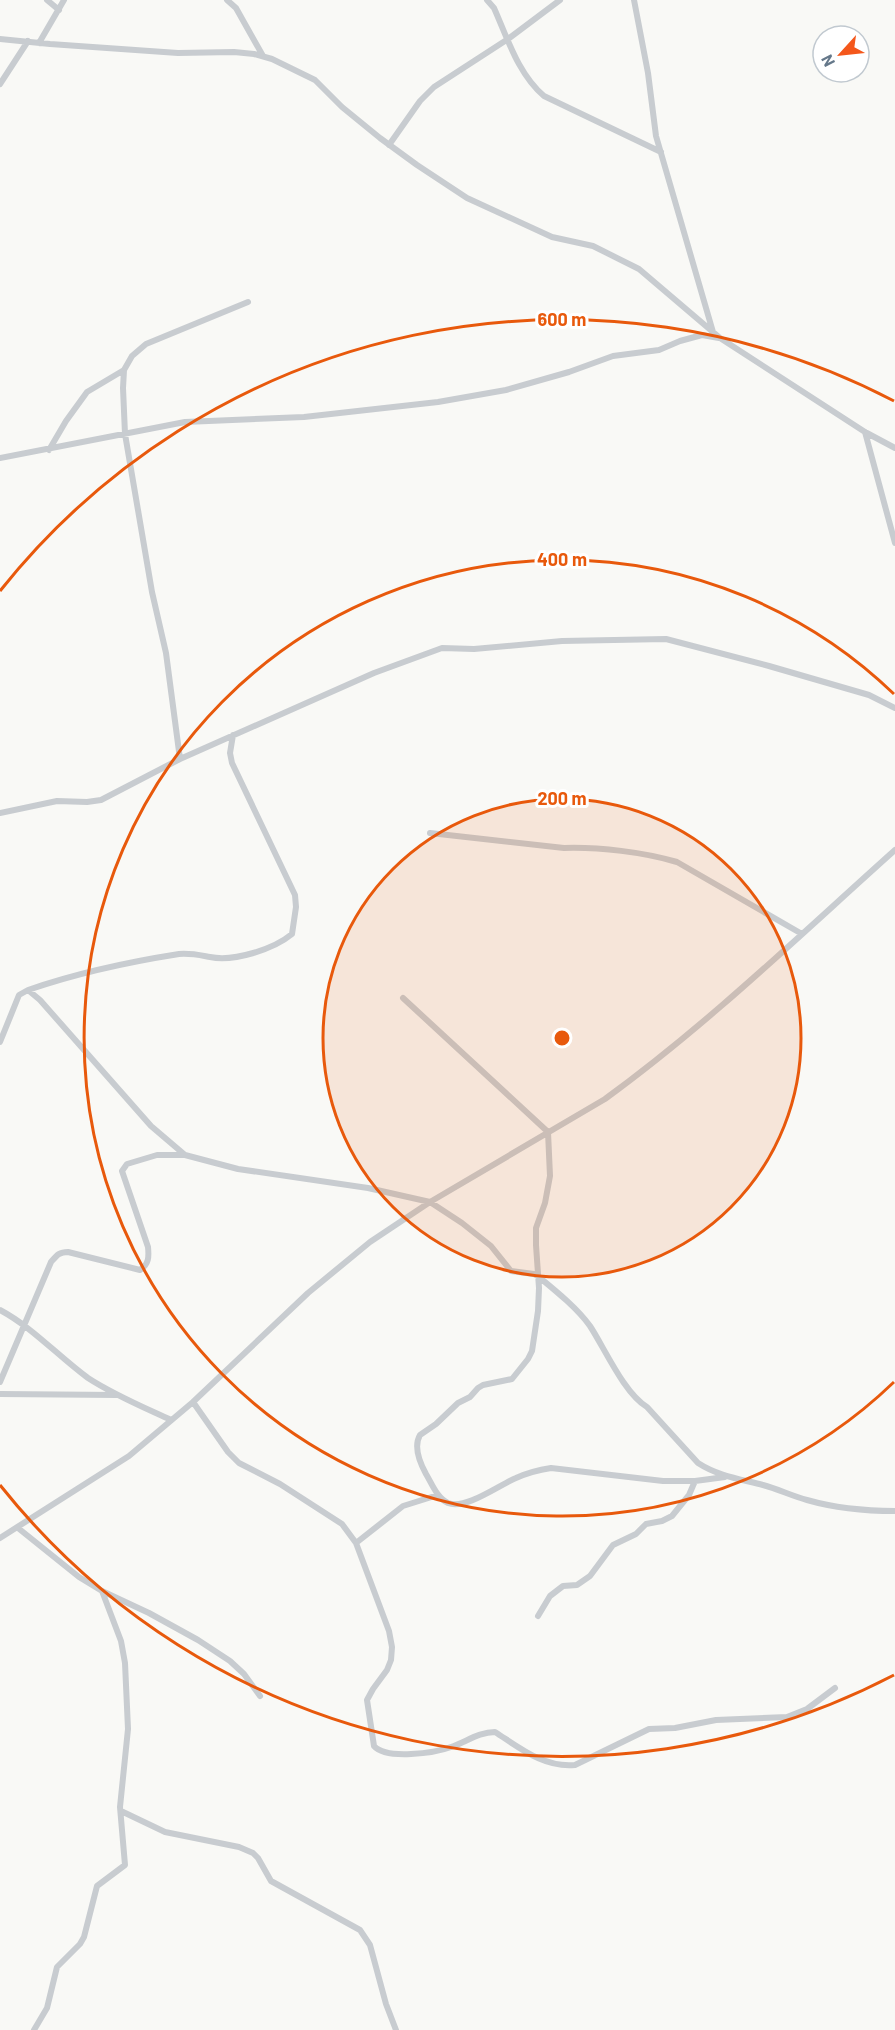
<svg xmlns="http://www.w3.org/2000/svg" width="895" height="2030" font-family="Barlow,sans-serif">
<style>
.lines{fill:none;stroke-linecap:round;stroke-linejoin:round}
.street{stroke:#c8ccd0;stroke-width:6}
.ring{fill:none;stroke:#e8590c;stroke-width:3}
.centre{fill:#e8590c;stroke:#fff;stroke-width:3}
.ring-label{font-size:18px;text-anchor:middle;font-weight:bold;fill:#e8590c;stroke:#fff;stroke-width:6;stroke-linejoin:round;paint-order:stroke}
</style>
<rect width="100%" height="100%" fill="#f9f9f6"/>
<g class="lines">
<path class="street" d="M 47,0 L 59,10
M 227,0 L 236,8 L 263,56
M 487,0 L 494,8 C 507,37 518,74 544,96 L 661,152
M 634,0 L 648,73 L 656,136 L 713,332
M 0,39 L 50,44 L 178,53 L 234,52 L 254,54 L 272,59 L 315,80 L 342,107 L 380,138 L 417,165 L 467,198 L 552,237 L 593,246 L 639,269 L 720,338 L 865,432 L 895,448
M 39,43 L 64,0
M 0,84 L 28,41
M 389,145 L 420,101 L 434,87 L 508,39 L 560,0
M 865,432 L 895,543
M 49,450 L 66,421 L 87,392 L 124,370
M 0,458 L 185,422 L 304,417 L 438,402 L 506,390 L 569,372 L 613,356 L 659,350 L 680,341 L 702,335 L 719,338
M 180,759 L 166,653 L 152,592 L 125,434 L 123,388 L 124,370 L 132,356 L 146,344 L 248,302
M 0,813 L 57,801 L 87,802 L 101,800 L 180,759 L 374,673 L 442,648 L 474,649 L 562,641 L 666,639 L 769,666 L 869,695 L 895,708
M 430,833 L 564,848 C 600,847 643,852 677,862 L 802,934
M 28,990 C 77,973 128,962 179,954 C 191,953 199,955 210,957 C 234,962 274,949 292,934 L 296,907 L 295,895 L 232,763 L 230,753 L 233,735
M 403,998 L 548,1132 L 550,1176 L 545,1203 L 536,1228 L 536,1245 L 539,1288 L 538,1311 L 532,1351 L 528,1359 L 512,1379 L 483,1385 L 478,1388 L 470,1397 L 458,1403 L 436,1424 L 420,1435 C 413,1447 420,1463 426,1474 C 432,1484 437,1498 448,1503 C 466,1510 499,1485 516,1478 C 527,1473 538,1470 551,1468 L 663,1481 L 695,1481 L 725,1477
M 0,1042 L 19,995 L 28,990 L 40,1000 L 151,1126 L 185,1155 L 238,1169 L 368,1188 L 430,1202 L 462,1223 L 491,1246 L 511,1271 L 534,1274 L 539,1277 C 556,1291 577,1308 590,1326 C 605,1349 624,1393 647,1407 L 698,1463 C 718,1476 740,1479 763,1485 C 778,1489 792,1496 807,1500 C 835,1508 866,1511 895,1511
M 0,1310 C 32,1327 58,1356 88,1378 C 114,1395 143,1407 171,1420
M 0,1382 L 51,1262 C 57,1255 59,1252 68,1252 L 140,1270 C 149,1264 149,1257 148,1247 L 122,1171 L 127,1164 L 157,1155 L 185,1155
M 0,1394 L 117,1395
M 193,1402 L 228,1452 L 239,1463 L 280,1484 L 342,1524 L 356,1543 L 389,1631 L 392,1647 L 391,1660 L 387,1670 L 373,1689 L 367,1700 L 374,1746 C 386,1760 435,1753 451,1747 C 466,1742 479,1732 495,1732 C 520,1748 544,1768 575,1765 L 649,1729 L 675,1728 L 716,1720 L 787,1717 L 807,1709 L 835,1688
M 18,1528 L 79,1577 L 102,1591 L 149,1613 L 198,1640 L 230,1661 L 244,1674 L 260,1696
M 0,1538 L 129,1456 L 193,1402 L 308,1293 L 370,1242 L 430,1202 L 605,1099 C 708,1024 800,935 895,850
M 356,1543 L 403,1506 L 438,1495
M 538,1616 L 550,1596 L 563,1586 L 577,1585 L 590,1576 L 613,1545 L 636,1534 L 646,1524 L 662,1521 L 672,1516 L 689,1495 L 695,1481
M 121,1811 L 165,1832 L 239,1847 L 253,1853 L 258,1858 L 271,1881 L 360,1930 L 370,1945 L 386,2004 L 396,2030
M 34,2030 L 47,2008 L 57,1967 L 80,1944 L 84,1937 L 97,1886 L 125,1865 L 120,1807 L 128,1729 L 125,1663 L 121,1641 L 102,1591"/>
</g>
<circle cx="562" cy="1038" r="239" fill="#e8590c" fill-opacity=".12"/>
<g class="ring">
<circle cx="562" cy="1038" r="239"/>
<path d="M894 1382A478 478 0 1 1 894 694"/>
<path d="M894 1675A718 718 0 0 1 0 1485M0 591A718 718 0 0 1 894 401"/>
</g>
<circle cx="562" cy="1038" r="9" class="centre"/>
<g class="ring-label">
<text x="562" y="326">600 m</text>
<text x="562" y="566">400 m</text>
<text x="562" y="805">200 m</text>
</g>
<g transform="translate(841 54) rotate(243)"><circle r="28" fill="#ffffff" stroke="#c1c9d0" stroke-width="1.5"/>
<path d="M0-4.5L10 22L0 15L-10 22Z" fill="#f4571b"/>
<text y="-9" font-size="16" font-weight="bold" text-anchor="middle" fill="#65788a">N</text>
</g>
</svg>
